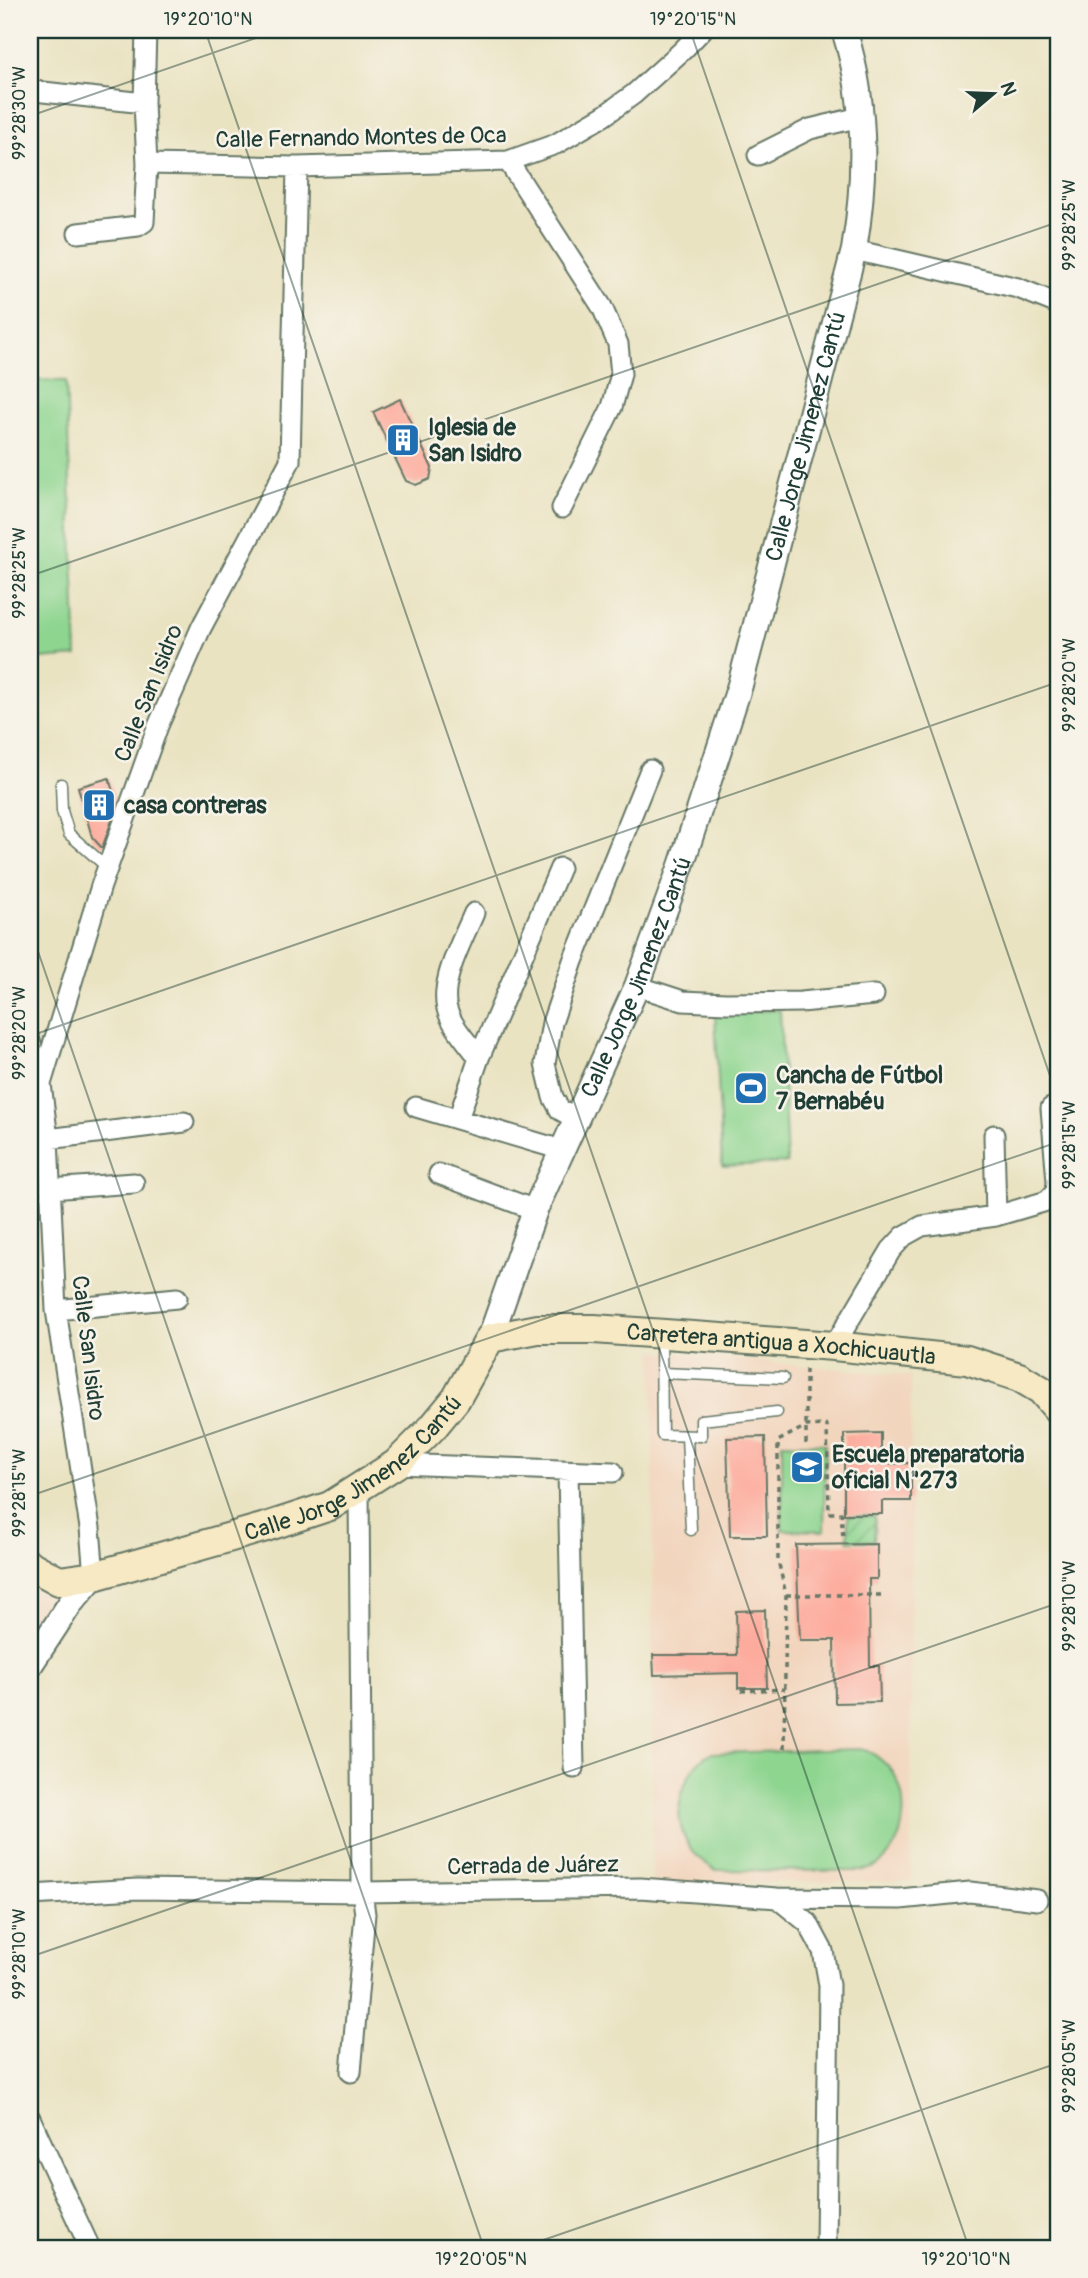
<svg xmlns="http://www.w3.org/2000/svg" width="1088" height="2278" font-family="Pangolin,sans-serif">
<style>
.built{fill:#f2d5bd}
.park{fill:#8ed590;stroke:#568962;stroke-width:2}
.garden{fill:url(#garden-furrows);stroke:#568962;stroke-width:2}
.building{fill:#fdab9c}
.lines{fill:none;stroke-linecap:round;stroke-linejoin:round}
.service-casing{stroke:#676;stroke-width:13}
.minor-casing{stroke:#676;stroke-width:23}
.tertiary-casing{stroke:#676;stroke-width:28}
.secondary-casing{stroke:#676;stroke-width:32}
.path{stroke:#676;stroke-width:3.5;stroke-dasharray:5 5;stroke-linecap:butt}
.service{stroke:#fff;stroke-width:10}
.minor{stroke:#fff;stroke-width:19}
.tertiary{stroke:#fff;stroke-width:24}
.secondary{stroke:#f6e9c3;stroke-width:28}
.ticks{fill:none;stroke:#1f3d34;stroke-width:2;stroke-opacity:0.45}
.labels{text-anchor:middle;stroke-width:5;stroke-linejoin:round;paint-order:stroke}
.street-label{font-size:23px;fill:#1f3d34;stroke:#f7f3e8}
.poi-label{font-size:23px;font-weight:bold;fill:#1f3d34;stroke:#f7f3e8;text-anchor:start}
.neatline{fill:none;stroke:#1f3d34;stroke-width:2.5}
.ticks-label{font-size:18px;text-anchor:middle;fill:#1f3d34}
</style>
<defs>
<pattern id="garden-furrows" width="10" height="10" patternUnits="userSpaceOnUse" patternTransform="scale(1.75)"><rect width="10" height="10" fill="#8ed590"/><path d="M-1 1l2-2M0 10L10 0M9 11l2-2" fill="none" stroke="#73ae76"/></pattern>
</defs>
<rect width="100%" height="100%" fill="#f7f3e8"/>
<filter id="ink" filterUnits="userSpaceOnUse"><feTurbulence type="fractalNoise" baseFrequency=".0143" numOctaves="2"/><feDisplacementMap in="SourceGraphic" scale="14" xChannelSelector="R" yChannelSelector="G"/><feConvolveMatrix kernelMatrix="1 2 1 2 8 2 1 2 1" color-interpolation-filters="sRGB"/></filter>
<filter id="wash" filterUnits="userSpaceOnUse"><feTurbulence type="fractalNoise" baseFrequency=".00686" numOctaves="4" result="noise"/><feDisplacementMap in="SourceGraphic" scale="28" xChannelSelector="R" yChannelSelector="G"/><feGaussianBlur stdDeviation="1.57" result="paint"/><feColorMatrix in="noise" values="0 0 0 0 0 0 0 0 0 0 0 0 0 0 0 0 0 1.4 0 .05"/><feComposite in="paint" operator="in"/></filter>
<g filter="url(#wash)">
<rect width="100%" height="100%" fill="#eae3c2"/>
<path class="built" d="M 653,1351 L 911,1376 L 911,1881 L 652,1883 Z
M 30,1581 L 51,1590 L 30,1635 Z"/>
<path class="park" d="M 30,380 L 66,381 L 77,656 L 30,660 Z
M 780,1010 L 787,1163 L 722,1166 L 715,1013 Z
M 782,1443 L 825,1444 L 824,1531 L 782,1530 Z
M 860,1749 C 872,1751 879,1758 888,1766 C 912,1792 908,1845 877,1866 C 873,1868 866,1870 861,1871 L 716,1870 C 679,1850 670,1812 689,1776 C 695,1765 701,1757 712,1753 Z"/>
<path class="garden" d="M 848,1516 L 875,1516 L 874,1541 L 848,1541 Z"/>
<g id="blocks">
<path class="building" d="M 400,399 L 432,468 L 430,479 L 416,485 L 406,481 L 373,412 Z
M 109,778 L 117,806 L 102,848 L 92,837 L 78,787 Z
M 881,1433 L 881,1464 L 911,1463 L 911,1501 L 882,1501 L 882,1514 L 844,1514 L 844,1434 Z
M 765,1437 L 767,1536 L 730,1536 L 727,1438 Z
M 877,1544 L 877,1579 L 869,1579 L 870,1666 L 879,1666 L 880,1702 L 835,1703 L 834,1640 L 800,1640 L 796,1545 Z
M 765,1610 L 767,1688 L 738,1688 L 738,1673 L 654,1675 L 653,1655 L 737,1655 L 736,1611 Z"/>
</g>
</g>
<g filter="url(#ink)">
<use href="#blocks" fill-opacity="0" stroke="#676" stroke-width="2"/>
<g class="lines">
<g class="service-casing">
<path id="service" d="M 61,784 L 62,811 L 69,834 L 108,868
M 661,1335 L 662,1435 L 701,1436 L 701,1420 L 777,1412
M 662,1373 L 783,1378
M 687,1436 L 691,1530"/>
</g>
<g class="minor-casing">
<path id="minor" d="M 34,91 L 144,103
M 758,155 L 810,129 L 860,117
M 508,161 L 602,307 L 618,344 L 621,374 L 612,407 L 562,508
M 147,164 L 297,167 L 508,161 L 556,144 L 605,115 L 634,94 L 683,50 L 702,30
M 78,233 L 138,226 L 144,222 L 147,164 L 144,103 L 146,30
M 854,250 L 1018,288 L 1058,304
M 474,913 C 462,942 435,988 450,1017 C 457,1032 470,1045 479,1058
M 637,986 L 683,1001 L 726,1003 L 801,1002 L 874,995
M 30,1041 L 41,1084
M 416,1107 L 562,1150
M 458,1119 L 479,1058 L 560,868
M 576,1119 L 560,1110 L 553,1097 L 545,1064 L 552,1023 L 573,961 L 650,770
M 994,1135 L 996,1216
M 48,1139 L 184,1122
M 439,1174 L 535,1210
M 50,1189 L 134,1183
M 56,1310 L 177,1298
M 834,1346 L 891,1250 L 904,1236 L 922,1226 L 996,1216 L 1047,1201 L 1056,1192 L 1057,1182 L 1051,1108
M 396,1464 L 613,1472
M 568,1471 L 574,1768
M 94,1576 L 90,1528 L 56,1310 L 48,1139 L 41,1084 L 101,886 L 158,726 L 201,628 L 290,461 L 297,167
M 30,1895 L 138,1889 L 362,1892 L 640,1888 L 777,1898 L 900,1899 L 970,1892 L 1037,1900
M 777,1898 L 808,1923 L 823,1951 L 829,1985 L 826,2248
M 351,2072 L 365,1914 L 362,1892 L 359,1489
M 30,2118 L 90,2248"/>
</g>
<g class="tertiary-casing">
<g id="tertiary">
<path id="s1" d="M 490,1338 L 535,1210 L 637,986 L 681,866 L 740,685 L 854,250 C 866,178 867,101 844,30"/>
<path d="M 30,1665 L 70,1604 L 94,1576"/>
</g>
</g>
<g class="secondary-casing">
<g id="secondary">
<path id="s2" d="M 30,1565 L 59,1581 L 94,1576 L 266,1527 L 330,1506 L 396,1464 L 433,1427 L 456,1399 L 490,1338 L 538,1329 L 594,1329 L 834,1346 L 967,1360 L 1019,1377 L 1041,1390 L 1058,1410"/>
</g>
</g>
<path class="path" d="M 806,1444 L 806,1367
M 786,1595 L 881,1595
M 741,1691 L 785,1689
M 784,1749 L 786,1595 L 778,1560 L 778,1441 L 806,1426 L 827,1425 L 829,1513 L 841,1513 L 843,1538"/>
<use href="#service" class="service"/>
<use href="#minor" class="minor"/>
<use href="#tertiary" class="tertiary"/>
<use href="#secondary" class="secondary"/>
</g>
</g>
<path class="ticks" d="M 205,30 L 969,2248M 690,30 L 1058,1099M 30,116 L 279,30M 30,576 L 1058,222M 30,928 L 484,2248M 30,1036 L 1058,682M 30,1496 L 1058,1142M 30,1957 L 1058,1603M 520,2248 L 1058,2063"/>
<defs>
<g id="building-square" transform="scale(1.75)"><rect x="-9" y="-9" width="18" height="18" rx="4" fill="#1f6fb2" stroke="#f7f3e8"/><path d="M-4-6H4V6H1V3H-1V6H-4ZM-2.5-4.3h1.7v1.8h-1.7ZM.8-4.3h1.7v1.8H.8ZM-2.5-1h1.7V.8h-1.7ZM.8-1h1.7V.8H.8Z" fill="#fff"/></g>
<g id="stadium-square" transform="scale(1.75)"><rect x="-9" y="-9" width="18" height="18" rx="4" fill="#1f6fb2" stroke="#f7f3e8"/><path d="M0-5a6.5 5 0 1 0 0 10a6.5 5 0 1 0 0-10ZM-3.5-1.8h7v3.6h-7Z" fill="#fff"/></g>
<g id="school-square" transform="scale(1.75)"><rect x="-9" y="-9" width="18" height="18" rx="4" fill="#1f6fb2" stroke="#f7f3e8"/><path d="M0-5L7-2L0 1L-7-2ZM-4 1L0 2.5L4 1V4Q0 6-4 4Z" fill="#fff"/></g>
</defs>
<g fill-rule="evenodd">
<use href="#building-square" x="403" y="440"/>
<use href="#building-square" x="99" y="805"/>
<use href="#stadium-square" x="751" y="1088"/>
<use href="#school-square" x="807" y="1467"/>
</g>
<g class="labels">
<g class="street-label">
<text transform="translate(361 137) rotate(-1)" y="8">Calle Fernando Montes de Oca</text>
<text dy="8" stroke="none"><textPath href="#s1" startOffset="957">Calle Jorge Jimenez Cantú</textPath></text>
<text transform="translate(148 693) rotate(-68)" y="8">Calle San Isidro</text>
<text dy="8" stroke="none"><textPath href="#s1" startOffset="390">Calle Jorge Jimenez Cantú</textPath></text>
<text dy="8" stroke="none"><textPath href="#s2" startOffset="844">Carretera antigua a Xochicuautla</textPath></text>
<text transform="translate(89 1348) rotate(83)" y="8">Calle San Isidro</text>
<text dy="8" stroke="none"><textPath href="#s2" startOffset="354">Calle Jorge Jimenez Cantú</textPath></text>
<text transform="translate(533 1865) rotate(-1)" y="8">Cerrada de Juárez</text>
</g>
<g class="poi-label">
<text x="428" y="435">Iglesia de<tspan x="428" dy="26">San Isidro</tspan></text>
<text x="124" y="813">casa contreras</text>
<text x="776" y="1083">Cancha de Fútbol<tspan x="776" dy="26">7 Bernabéu</tspan></text>
<text x="832" y="1462">Escuela preparatoria<tspan x="832" dy="26">oficial N"273</tspan></text>
</g>
</g>
<rect width="1088" height="2278" fill="none" stroke="#f7f3e8" stroke-width="77"/>
<g transform="translate(993 94) rotate(71)" stroke="#f7f3e8" stroke-width="5" paint-order="stroke">
<path d="M0-5L12 26L0 18L-12 26Z" fill="#1f3d34"/>
<text y="-10" font-size="19" font-weight="bold" text-anchor="middle" fill="#1f3d34">N</text>
</g>
<rect x="38" y="38" width="1012" height="2202" class="neatline"/>
<g class="ticks-label">
<text x="208" y="25">19°20'10"N</text>
<text x="693" y="25">19°20'15"N</text>
<text transform="translate(19 113) rotate(-90)" y="6">99°28'30"W</text>
<text transform="translate(1069 225) rotate(-90)" y="6">99°28'25"W</text>
<text transform="translate(19 573) rotate(-90)" y="6">99°28'25"W</text>
<text transform="translate(1069 685) rotate(-90)" y="6">99°28'20"W</text>
<text transform="translate(19 1033) rotate(-90)" y="6">99°28'20"W</text>
<text transform="translate(1069 1145) rotate(-90)" y="6">99°28'15"W</text>
<text transform="translate(19 1493) rotate(-90)" y="6">99°28'15"W</text>
<text transform="translate(1069 1606) rotate(-90)" y="6">99°28'10"W</text>
<text transform="translate(19 1954) rotate(-90)" y="6">99°28'10"W</text>
<text transform="translate(1069 2066) rotate(-90)" y="6">99°28'05"W</text>
<text x="481" y="2265">19°20'05"N</text>
<text x="966" y="2265">19°20'10"N</text>
</g>
</svg>
